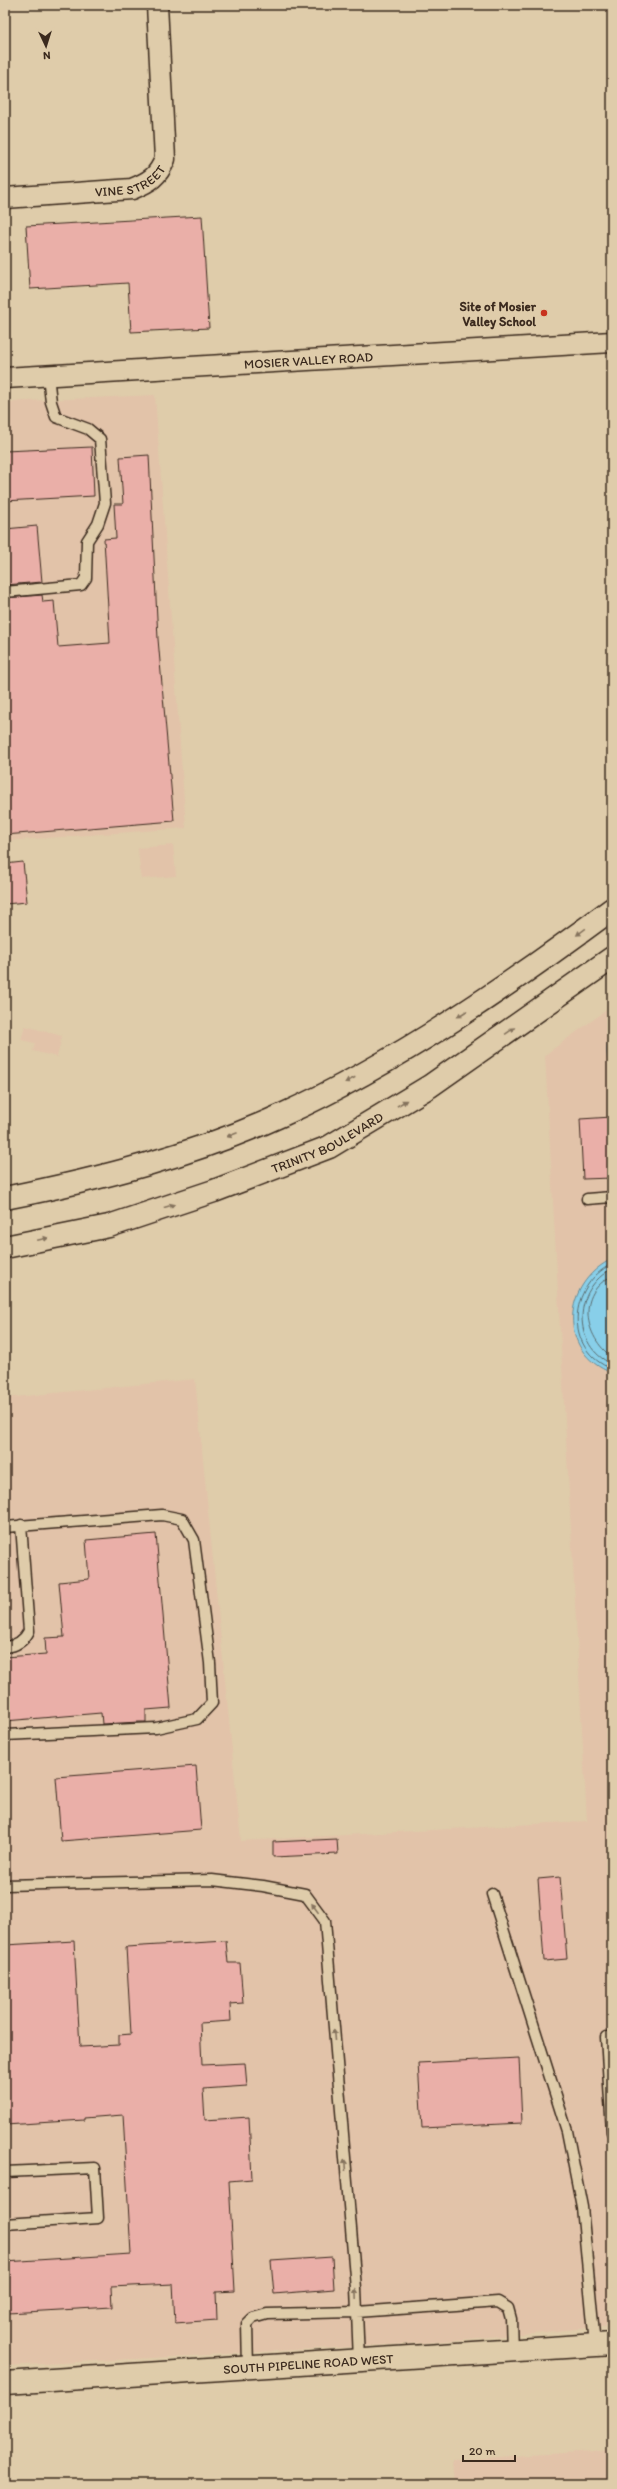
<svg xmlns="http://www.w3.org/2000/svg" width="617" height="2489" font-family="Itim,sans-serif">
<style>
.built{fill:#e2c3a9}
.water{fill:#88cfe9;stroke:#698d98}
.lines{fill:none;stroke-linecap:round;stroke-linejoin:round}
.shore{stroke:#5a6c6f;stroke-width:1}
.building{fill:#eaafa8;stroke:#3b2a1e}
.service-casing{stroke:#3b2a1e;stroke-width:13}
.minor-casing{stroke:#3b2a1e;stroke-width:23}
.tertiary-casing{stroke:#3b2a1e;stroke-width:25}
.secondary-casing{stroke:#3b2a1e;stroke-width:25}
.service{stroke:#dfccaa;stroke-width:10}
.minor{stroke:#dfccaa;stroke-width:20}
.tertiary{stroke:#dfccaa;stroke-width:22}
.secondary{stroke:#dfccaa;stroke-width:22}
.oneway{fill:#85735d}
.poi-dot{fill:#c8321e;stroke:#dfccaa;stroke-width:1.5}
.labels{text-anchor:middle;stroke-width:3;stroke-linejoin:round;paint-order:stroke}
.street-label{font-size:13px;fill:#3b2a1e;stroke:#dfccaa}
.poi-label{font-size:13px;font-weight:bold;fill:#3b2a1e;stroke:#dfccaa;text-anchor:end}
</style>
<rect width="100%" height="100%" fill="#dfccaa"/>
<filter id="ink" filterUnits="userSpaceOnUse"><feTurbulence type="fractalNoise" baseFrequency=".025" numOctaves="2"/><feDisplacementMap in="SourceGraphic" scale="8" xChannelSelector="R" yChannelSelector="G"/><feConvolveMatrix kernelMatrix="1 2 1 2 8 2 1 2 1" color-interpolation-filters="sRGB"/></filter>
<g filter="url(#ink)">
<path class="built" d="M 155,395 L 186,828 L 5,841 L 5,402 Z
M 173,845 L 176,876 L 141,879 L 138,848 Z
M 612,1006 L 612,2326 L 422,2343 L 5,2366 L 5,1398 L 195,1379 L 241,1841 L 587,1821 L 545,1055 Z
M 25,1026 L 62,1036 L 57,1057 L 33,1051 L 35,1043 L 21,1040 Z
M 612,2450 L 612,2484 L 454,2484 L 452,2460 Z"/>
<path class="water" d="M 612,1029 L 612,1069 C 605,1056 606,1043 612,1029 Z
M 612,1259 L 612,1373 C 557,1352 562,1283 612,1259 Z"/>
<g class="lines">
<path class="shore" d="M 612,1264 C 568,1285 563,1350 612,1369
M 612,1269 C 573,1288 571,1346 612,1364
M 612,1276 C 576,1293 584,1337 612,1357"/>
</g>
<path class="building" d="M 202,216 L 209,328 L 131,332 L 128,283 L 30,289 L 26,226 Z
M 92,447 L 94,496 L 5,501 L 5,451 Z
M 149,455 L 158,639 L 174,821 L 5,835 L 5,598 L 42,595 L 43,602 L 54,601 L 58,647 L 110,643 L 104,539 L 116,538 L 114,504 L 123,504 L 120,457 Z
M 37,526 L 42,582 L 5,585 L 5,529 Z
M 23,862 L 27,902 L 5,904 L 5,864 Z
M 612,1117 L 612,1178 L 583,1179 L 580,1119 Z
M 156,1534 L 171,1708 L 146,1710 L 146,1722 L 139,1722 L 102,1724 L 101,1713 L 5,1721 L 5,1657 L 46,1654 L 45,1638 L 64,1637 L 59,1582 L 89,1579 L 86,1540 Z
M 196,1766 L 201,1830 L 61,1841 L 56,1777 Z
M 337,1839 L 338,1854 L 273,1857 L 273,1842 Z
M 560,1877 L 567,1959 L 544,1961 L 538,1879 Z
M 74,1941 L 80,2047 L 119,2045 L 119,2035 L 131,2034 L 126,1947 L 226,1941 L 228,1963 L 240,1963 L 243,2003 L 230,2004 L 231,2021 L 200,2023 L 202,2065 L 245,2063 L 247,2086 L 203,2089 L 205,2120 L 249,2117 L 252,2179 L 229,2181 L 235,2291 L 216,2292 L 217,2320 L 175,2323 L 173,2284 L 111,2287 L 112,2307 L 8,2313 L 5,2262 L 131,2254 L 123,2115 L 84,2118 L 84,2120 L 5,2125 L 5,1945 Z
M 519,2058 L 522,2123 L 422,2128 L 418,2063 Z
M 332,2257 L 334,2289 L 274,2294 L 271,2261 Z"/>
<g class="lines">
<g class="service-casing">
<path id="service" d="M 5,592 L 81,585 L 86,578 L 87,541 L 98,524 L 105,503 L 100,439 L 88,429 L 56,417 L 51,402 L 48,375
M 587,1199 L 612,1197
M 5,1527 L 162,1515 L 182,1519 L 194,1540 L 210,1663 L 212,1703 L 197,1719 L 156,1728 L 5,1735
M 5,1647 C 16,1646 24,1641 29,1631 L 21,1525
M 5,1885 L 212,1880 L 263,1886 L 305,1894 L 325,1921 L 356,2288 L 359,2361
M 492,1894 L 567,2131 L 582,2207 L 595,2345
M 612,2037 L 606,2037 L 612,2132
M 5,2172 L 95,2168 L 98,2218 L 5,2224
M 248,2368 L 247,2324 L 253,2318 L 267,2314 L 357,2312 L 498,2302 L 508,2308 L 511,2319 L 512,2351"/>
</g>
<g class="minor-casing">
<g id="minor">
<path id="s1" d="M 5,198 L 132,189 C 149,182 158,177 165,159 L 157,5"/>
<path id="s2" d="M 5,378 L 612,342"/>
</g>
</g>
<g class="tertiary-casing">
<g id="tertiary">
<path id="s3" d="M 5,2383 L 612,2344"/>
</g>
</g>
<g class="secondary-casing">
<g id="secondary">
<path d="M 5,1198 C 100,1179 194,1155 282,1115 C 397,1063 511,984 612,909"/>
<path id="s4" d="M 5,1247 L 109,1226 L 214,1191 L 329,1147 L 430,1086 L 612,958"/>
</g>
</g>
<use href="#service" class="service"/>
<use href="#minor" class="minor"/>
<use href="#tertiary" class="tertiary"/>
<use href="#secondary" class="secondary"/>
</g>
<defs><path id="oneway-solid" d="M-6-.8H1V-3.2L6.5 0L1 3.2V.8H-6Z"/></defs>
<g class="oneway">
<use href="#oneway-solid" transform="translate(581 932) rotate(144)"/>
<use href="#oneway-solid" transform="translate(462 1014) rotate(147)"/>
<use href="#oneway-solid" transform="translate(510 1031) rotate(-35)"/>
<use href="#oneway-solid" transform="translate(350 1080) rotate(153)"/>
<use href="#oneway-solid" transform="translate(402 1103) rotate(-31)"/>
<use href="#oneway-solid" transform="translate(232 1135) rotate(159)"/>
<use href="#oneway-solid" transform="translate(169 1206) rotate(-18)"/>
<use href="#oneway-solid" transform="translate(43 1239) rotate(-12)"/>
<use href="#oneway-solid" transform="translate(315 1908) rotate(-126)"/>
<use href="#oneway-solid" transform="translate(334 2035) rotate(-95)"/>
<use href="#oneway-solid" transform="translate(345 2165) rotate(-95)"/>
<use href="#oneway-solid" transform="translate(356 2294) rotate(-92)"/>
</g>
</g>
<circle class="poi-dot" cx="544" cy="313" r="4"/>
<g class="labels">
<g class="street-label">
<text dy="5" stroke="none"><textPath href="#s1" startOffset="128">VINE STREET</textPath></text>
<text dy="5" stroke="none"><textPath href="#s2" startOffset="304">MOSIER VALLEY ROAD</textPath></text>
<text dy="5" stroke="none"><textPath href="#s4" startOffset="340">TRINITY BOULEVARD</textPath></text>
<text dy="5" stroke="none"><textPath href="#s3" startOffset="304">SOUTH PIPELINE ROAD WEST</textPath></text>
</g>
<g class="poi-label">
<text x="536" y="311">Site of Mosier<tspan x="536" dy="15">Valley School</tspan></text>
</g>
</g>
<rect width="617" height="2489" fill="none" stroke="#dfccaa" stroke-width="20"/>
<rect x="10" y="10" width="597" height="2469" fill="none" stroke="#3b2a1e" stroke-width="1.5" filter="url(#ink)"/>
<g transform="translate(46 46) rotate(176)" stroke="#dfccaa" stroke-width="3" paint-order="stroke">
<path d="M0-3L7 15L0 10L-7 15Z" fill="#3b2a1e"/>
<text y="-6" font-size="11" font-weight="bold" text-anchor="middle" fill="#3b2a1e">N</text>
</g>
<path d="M463 2455v6h52v-6" fill="none" stroke="#3b2a1e" stroke-width="2"/>
<text x="469" y="2455" font-size="12" fill="#3b2a1e" stroke="#dfccaa" stroke-width="3" paint-order="stroke">20 m</text>
</svg>
